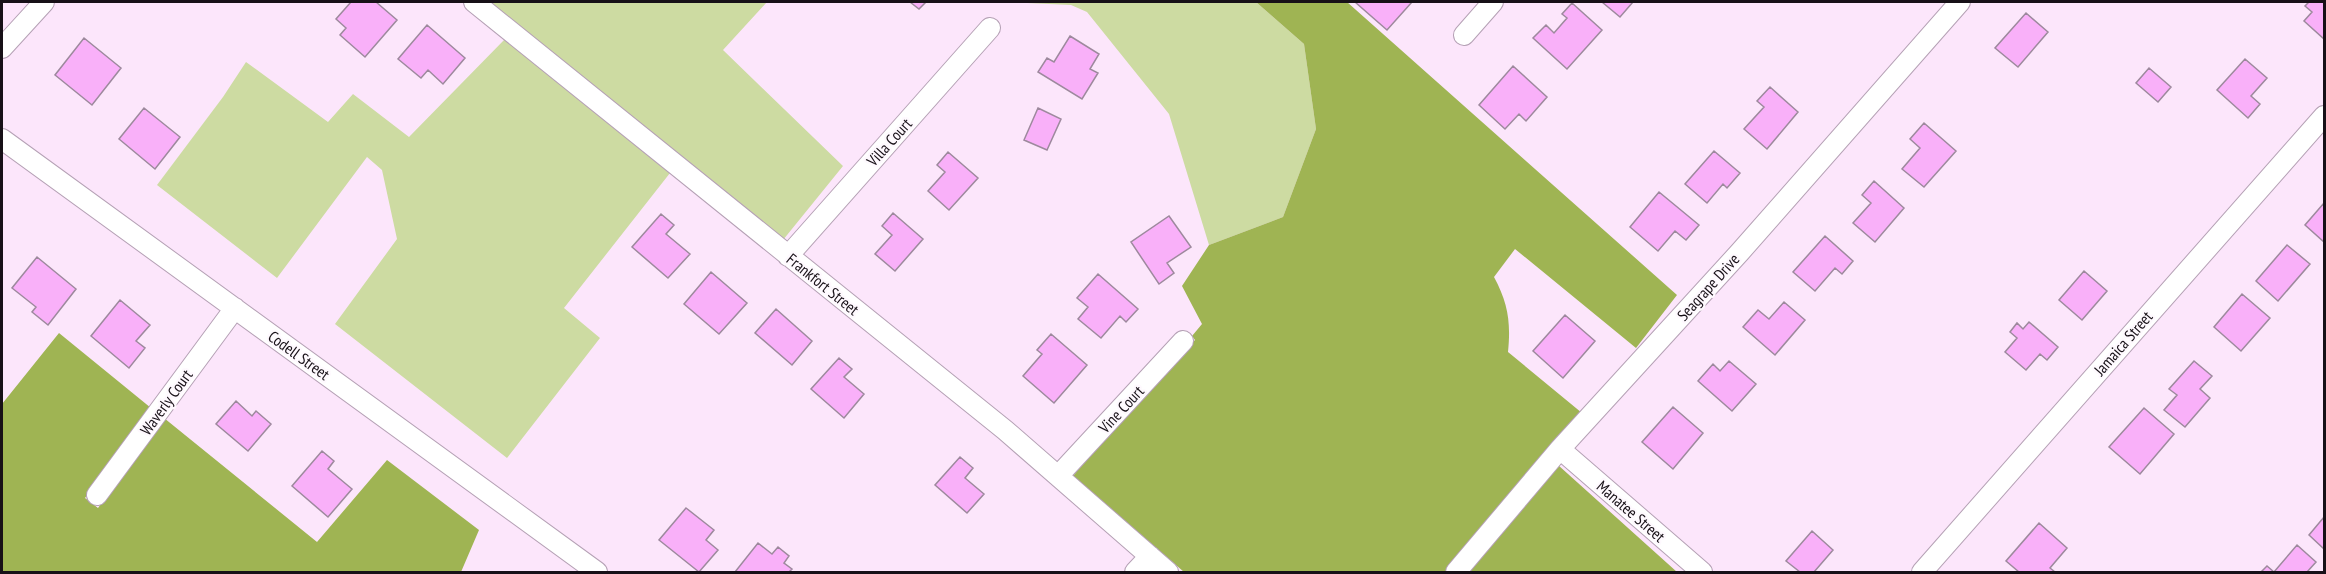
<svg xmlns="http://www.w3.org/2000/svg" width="2326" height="574" font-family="'PT Sans Narrow',sans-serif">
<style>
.green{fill:#cddba2}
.forest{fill:#9fb453}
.building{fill:#f9b0f9;stroke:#9d899d;stroke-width:1.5}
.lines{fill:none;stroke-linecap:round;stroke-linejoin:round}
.street-casing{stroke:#b5a1b5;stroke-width:22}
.street{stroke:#fff;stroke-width:20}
.labels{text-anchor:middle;stroke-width:4.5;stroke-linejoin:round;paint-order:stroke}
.street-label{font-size:16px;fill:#171017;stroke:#fef9fe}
</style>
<rect width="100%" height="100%" fill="#fce6fb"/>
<path class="green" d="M 489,2 L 767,2 L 723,50 L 843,166 L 783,240 Z
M 1003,2 L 1256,2 L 1304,44 L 1316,129 L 1283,217 L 1209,245 L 1169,114 L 1087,12 L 1071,5 Z
M 505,39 L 670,173 L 564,308 L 600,338 L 507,458 L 335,324 L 397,239 L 382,170 L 367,157 L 277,278 L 157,185 L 223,97 L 246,62 L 328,122 L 353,94 L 409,137 Z"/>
<path class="forest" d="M 1256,2 L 1347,2 L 1677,295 L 1636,348 L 1515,249 L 1494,277 C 1508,303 1511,322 1508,352 L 1582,413 L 1445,572 L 1184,572 L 1073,476 L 1108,434 L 1195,340 L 1192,336 L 1202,324 L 1182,286 L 1209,245 L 1283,217 L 1316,129 L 1304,44 Z
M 59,333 L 151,408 L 85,498 L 98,508 L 164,418 L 317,542 L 387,460 L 479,530 L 461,572 L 2,572 L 2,404 Z
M 1558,465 L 1677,572 L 1467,572 Z"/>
<path class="building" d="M 351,2 L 376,2 L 397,20 L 365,57 L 340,35 L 346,28 L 336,19 Z
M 910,2 L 926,2 L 919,9 Z
M 1355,2 L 1412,2 L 1387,30 Z
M 1602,2 L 1633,2 L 1620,17 Z
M 2309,2 L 2324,2 L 2324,39 L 2304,21 L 2312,12 L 2305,6 Z
M 1572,3 L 1602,30 L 1567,69 L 1533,38 L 1546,25 L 1554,33 L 1567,18 L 1562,14 Z
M 2026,13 L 2048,32 L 2018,67 L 1995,48 Z
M 427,25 L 465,58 L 443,84 L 428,70 L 421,78 L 398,59 Z
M 1070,36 L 1099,54 L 1090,69 L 1098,73 L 1082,99 L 1038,72 L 1047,58 L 1054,62 Z
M 84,38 L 121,68 L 92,105 L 55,75 Z
M 2245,59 L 2267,78 L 2251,96 L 2260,104 L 2248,118 L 2217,90 Z
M 1513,66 L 1547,97 L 1526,121 L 1519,114 L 1505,129 L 1479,105 Z
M 2149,68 L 2171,87 L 2158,102 L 2136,83 Z
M 1770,87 L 1798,112 L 1767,149 L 1744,129 L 1764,107 L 1757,101 Z
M 144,108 L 180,137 L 155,169 L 119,139 Z
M 1038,108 L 1061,119 L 1047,150 L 1024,140 Z
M 1924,123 L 1956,151 L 1924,187 L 1902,169 L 1920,148 L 1910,139 Z
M 1714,151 L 1740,173 L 1727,188 L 1723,184 L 1707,203 L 1685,184 Z
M 948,152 L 978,178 L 949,210 L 928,191 L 945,172 L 937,165 Z
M 1874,181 L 1904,208 L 1875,242 L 1853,223 L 1871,203 L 1862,195 Z
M 1659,192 L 1699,225 L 1686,240 L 1675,231 L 1658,251 L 1630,227 Z
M 2324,203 L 2324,242 L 2305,225 Z
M 893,213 L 923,239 L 895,271 L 875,254 L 892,235 L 882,226 Z
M 661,214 L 674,225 L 666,234 L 690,254 L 668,278 L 632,247 Z
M 1169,216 L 1191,247 L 1167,263 L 1174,273 L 1159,284 L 1131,242 Z
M 1825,236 L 1853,261 L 1842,274 L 1835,268 L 1815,291 L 1793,272 Z
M 2287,245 L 2310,264 L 2278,301 L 2256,281 Z
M 37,257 L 76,289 L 48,325 L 32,312 L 36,307 L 12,288 Z
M 2084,271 L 2107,291 L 2082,320 L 2059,300 Z
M 711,272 L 747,303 L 719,334 L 684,304 Z
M 1098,274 L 1138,309 L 1126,322 L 1120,316 L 1101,338 L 1078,319 L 1088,307 L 1077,298 Z
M 2242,294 L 2270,318 L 2241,351 L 2214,327 Z
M 120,300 L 150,325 L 136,341 L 145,348 L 129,368 L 91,336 Z
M 1784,302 L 1805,320 L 1775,355 L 1743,327 L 1758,310 L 1769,319 Z
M 776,309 L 812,341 L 792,365 L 755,333 Z
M 1565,315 L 1595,341 L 1563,378 L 1533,351 Z
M 2029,322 L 2058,347 L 2047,360 L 2040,354 L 2026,370 L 2005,352 L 2017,338 L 2010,332 L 2017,323 L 2023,329 Z
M 1051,334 L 1087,365 L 1054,403 L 1023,376 L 1042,354 L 1037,350 Z
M 839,358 L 852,369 L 844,377 L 864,394 L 844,418 L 811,389 Z
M 1729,361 L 1756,384 L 1732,411 L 1698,381 L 1713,364 L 1720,371 Z
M 2194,361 L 2212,376 L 2200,389 L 2210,398 L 2185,427 L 2164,410 L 2177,395 L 2169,389 Z
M 236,401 L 252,416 L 256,411 L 271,424 L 248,451 L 216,424 Z
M 1673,407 L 1703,433 L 1673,469 L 1642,442 Z
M 2144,408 L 2174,434 L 2140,474 L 2109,447 Z
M 322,451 L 334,461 L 328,469 L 352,489 L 328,517 L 292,486 Z
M 960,457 L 973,468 L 965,478 L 984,494 L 967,513 L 935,485 Z
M 686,508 L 714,530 L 706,540 L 718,550 L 699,572 L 659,540 Z
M 2324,517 L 2324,549 L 2309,535 Z
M 2039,523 L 2067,548 L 2050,568 L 2055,572 L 2019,572 L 2006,561 Z
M 1812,531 L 1833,550 L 1814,572 L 1800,572 L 1786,561 Z
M 758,543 L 772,554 L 778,547 L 789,556 L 784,563 L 792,569 L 789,572 L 735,572 Z
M 2297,545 L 2316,562 L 2307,572 L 2261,572 L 2267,566 L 2274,572 Z"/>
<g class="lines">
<g class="street-casing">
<path id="street" d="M 474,2 L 1005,430 L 1168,572
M 1464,35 L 1493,2
M 2,48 L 44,2
M 2,139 L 597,572
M 788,256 L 990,28
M 1560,449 L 1702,572
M 1058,476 L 1183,341
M 97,495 L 235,308
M 1135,572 L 1150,556
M 1456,572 L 1560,449 L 1740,252 L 1960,2
M 1922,572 L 2324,116"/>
</g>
<use href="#street" class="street"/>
</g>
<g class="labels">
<g class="street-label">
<text transform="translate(889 142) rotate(-48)" y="6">Villa Court</text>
<text transform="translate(823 284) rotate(39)" y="6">Frankfort Street</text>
<text transform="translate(1708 287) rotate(-48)" y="6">Seagrape Drive</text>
<text transform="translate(2123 343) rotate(-49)" y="6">Jamaica Street</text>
<text transform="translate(299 355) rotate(36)" y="6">Codell Street</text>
<text transform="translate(166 402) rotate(-54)" y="6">Waverly Court</text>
<text transform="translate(1121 409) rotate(-47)" y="6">Vine Court</text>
<text transform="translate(1631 511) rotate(41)" y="6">Manatee Street</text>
</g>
</g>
<rect width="2326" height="574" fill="none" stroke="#171017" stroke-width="6"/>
</svg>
